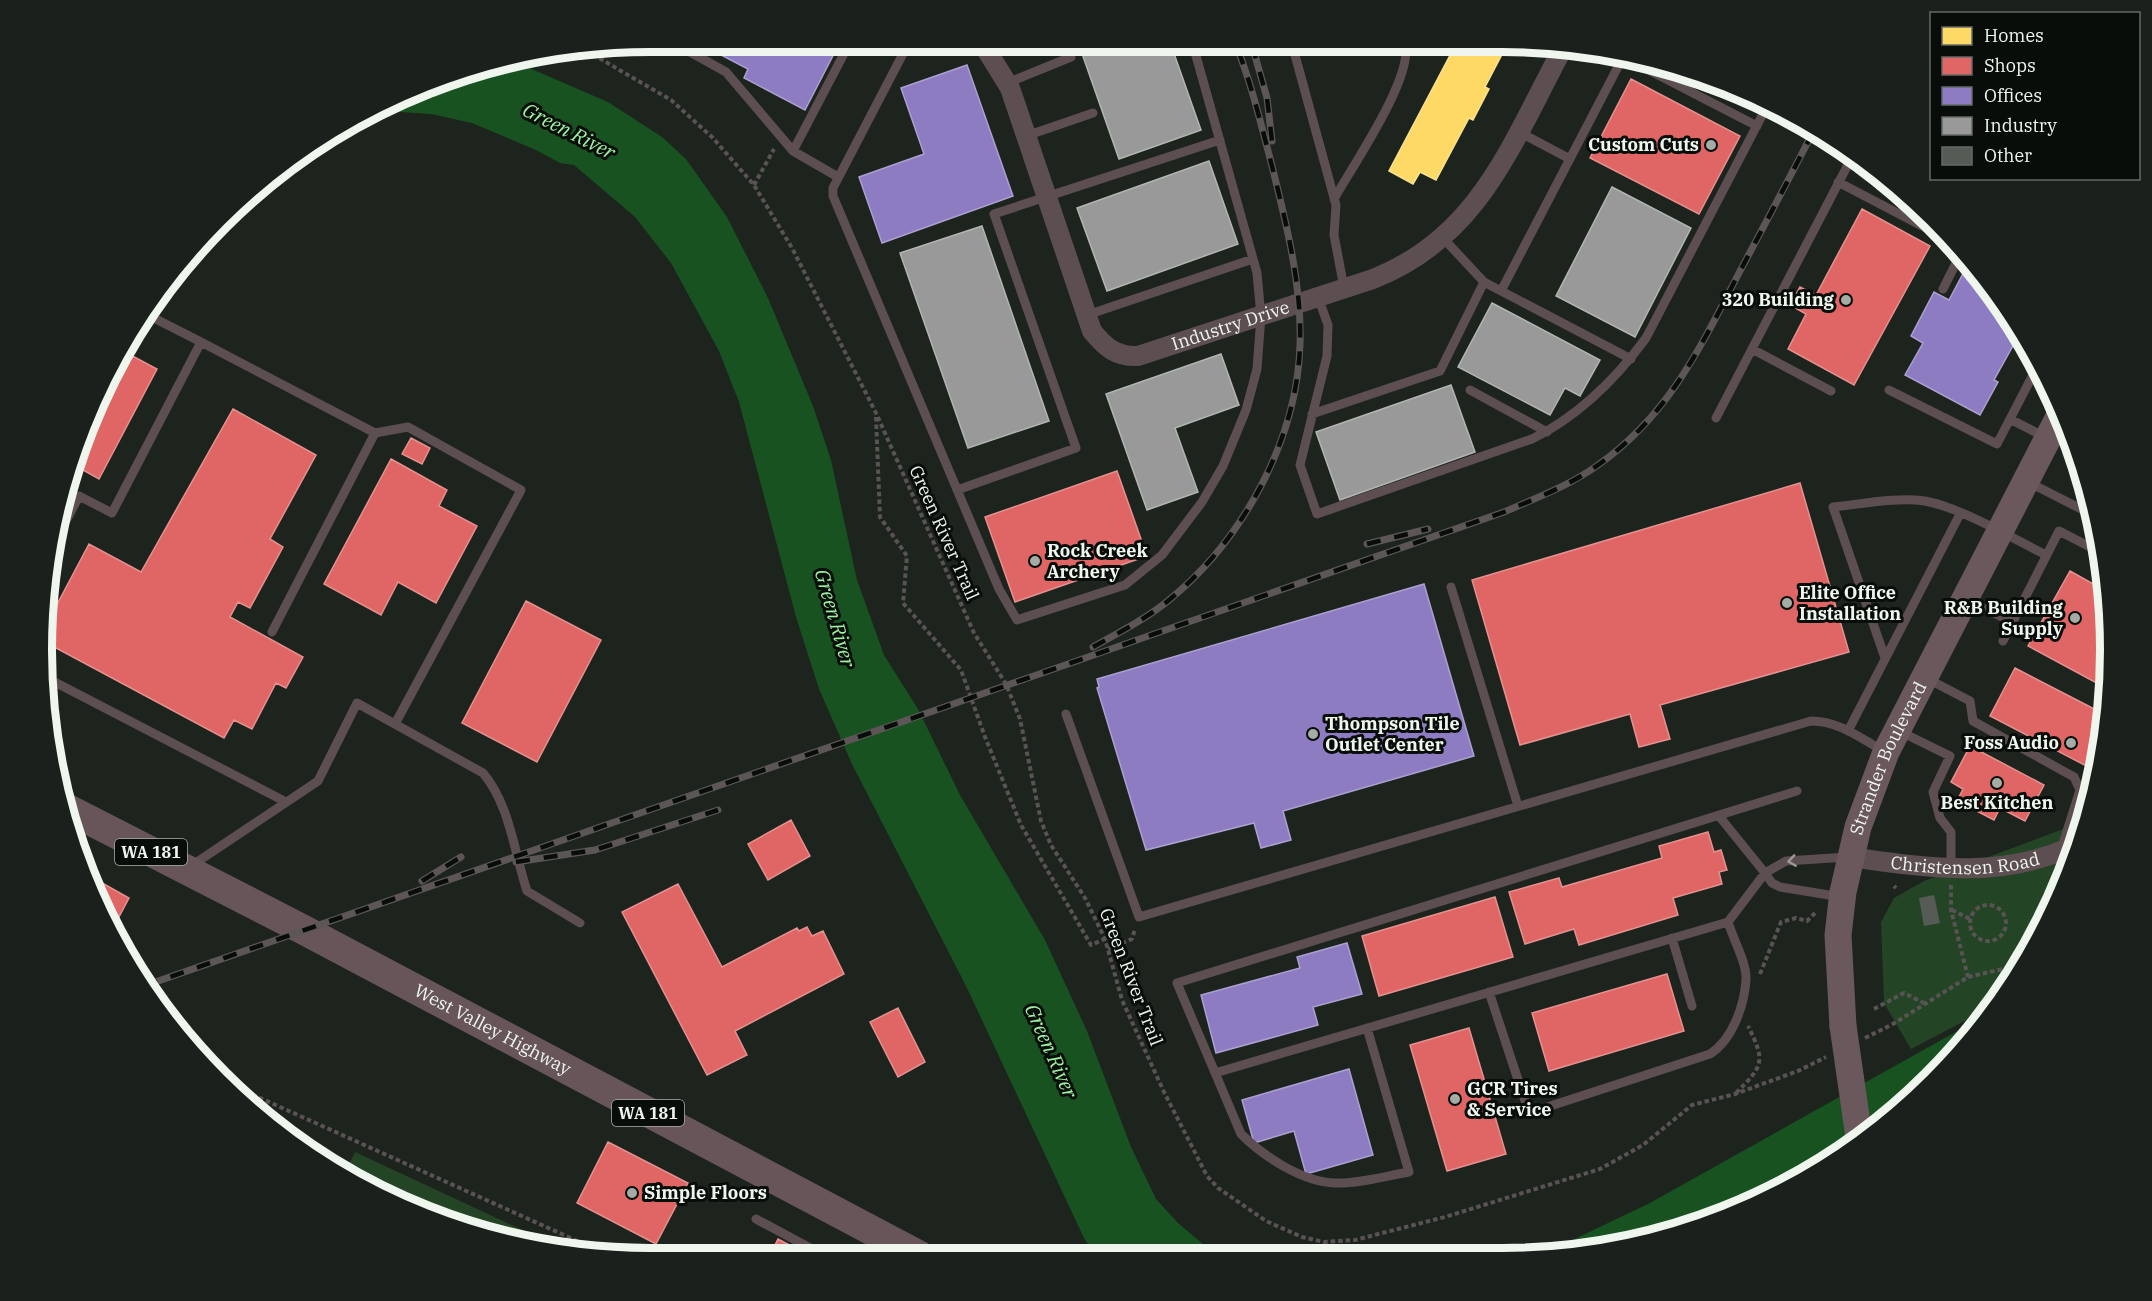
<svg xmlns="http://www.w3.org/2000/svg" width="2152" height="1301" font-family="'IBM Plex Serif',serif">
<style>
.green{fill:#234526}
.water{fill:#185220}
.homes{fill:#ffd966;stroke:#fae28f;stroke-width:1.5}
.shops{fill:#e06666;stroke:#e4918f;stroke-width:1.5}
.offices{fill:#8e7cc3;stroke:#aba1d0;stroke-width:1.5}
.industry{fill:#999;stroke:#b2b5b2;stroke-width:1.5}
.building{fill:#565b56}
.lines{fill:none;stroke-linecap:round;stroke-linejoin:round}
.path{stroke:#5a5353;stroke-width:4;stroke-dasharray:4.5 3;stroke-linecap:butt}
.lane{stroke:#5d4e51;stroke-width:9}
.street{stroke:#5d4e51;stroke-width:20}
.secondary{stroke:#6a585c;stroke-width:27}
.primary{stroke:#675559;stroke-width:30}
.rail-casing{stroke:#5c5756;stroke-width:7}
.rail{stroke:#080d09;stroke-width:4.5;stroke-dasharray:14;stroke-linecap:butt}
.secondary-bridge{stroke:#6a585c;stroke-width:27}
.oneway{stroke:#9e9a98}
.poi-dot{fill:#a5aca5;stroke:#080d09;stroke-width:2}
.labels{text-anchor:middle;stroke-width:6;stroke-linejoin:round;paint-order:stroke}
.shield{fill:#080d09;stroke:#a9b0a9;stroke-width:1.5}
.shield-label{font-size:16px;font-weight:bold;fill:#eef6ee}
.poi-label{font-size:18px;font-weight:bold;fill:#eef6ee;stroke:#080d09;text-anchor:start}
.street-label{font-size:18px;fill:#eef6ee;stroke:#080d09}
.water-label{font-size:20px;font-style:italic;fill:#9ef4a2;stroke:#080d09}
.rim{fill:none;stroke:#eef6ee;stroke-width:8}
</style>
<rect width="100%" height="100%" fill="#1d231d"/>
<path class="green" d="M 2082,822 L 2064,884 L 2007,989 L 1993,1006 L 1911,1049 L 1884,1003 L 1881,922 L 1894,898 L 1924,881 Z
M 355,1152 L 559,1247 L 455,1227 L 345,1172 Z"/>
<path class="water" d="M 513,61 L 608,102 L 662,137 L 686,159 L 727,217 L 768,298 L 813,406 L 831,460 L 857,580 L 884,655 L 918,709 L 960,795 L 1045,940 L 1087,1031 L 1131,1147 L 1156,1199 L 1178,1223 L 1216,1255 L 1095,1256 L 1083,1236 L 966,986 L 852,764 L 819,689 L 796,617 L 739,402 L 719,351 L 671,263 L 635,217 L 574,165 L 560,163 L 536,150 L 472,123 L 431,114 L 372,110 L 455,74 Z
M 1986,1015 L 1932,1081 L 1806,1177 L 1697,1227 L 1581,1254 L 1543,1254 L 1648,1204 Z"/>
<path class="homes" d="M 1508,43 L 1485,87 L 1489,89 L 1473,120 L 1469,118 L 1436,180 L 1420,172 L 1413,184 L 1389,171 L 1456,44 Z"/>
<path class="shops" d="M 1631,79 L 1740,136 L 1699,214 L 1590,158 Z
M 1862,209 L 1930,246 L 1854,385 L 1788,349 L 1806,314 L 1790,305 L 1800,287 L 1816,295 Z
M 125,352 L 157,369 L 99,479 L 72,464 Z
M 233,409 L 316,455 L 270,539 L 283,547 L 250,608 L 238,602 L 230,617 L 303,657 L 286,688 L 276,683 L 252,729 L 234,720 L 224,738 L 43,641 L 43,631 L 89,544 L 141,572 Z
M 411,438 L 430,448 L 422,464 L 402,454 Z
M 391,459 L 447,490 L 439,506 L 477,526 L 436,603 L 398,582 L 381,615 L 324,584 Z
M 1117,471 L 1147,556 L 1015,602 L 985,517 Z
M 1800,483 L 1849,652 L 1660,705 L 1670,739 L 1639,747 L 1630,714 L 1520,745 L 1472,580 Z
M 2070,571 L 2104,590 L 2110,651 L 2106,688 L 2028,646 Z
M 526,601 L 601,640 L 537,762 L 462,723 Z
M 2015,668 L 2104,714 L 2098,772 L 1990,716 Z
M 1970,746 L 2044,785 L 2025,821 L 2000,808 L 1994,820 L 1957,801 L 1963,789 L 1951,782 Z
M 791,820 L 810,856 L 768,880 L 748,844 Z
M 1708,832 L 1714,852 L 1721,850 L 1727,870 L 1719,872 L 1722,884 L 1673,898 L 1678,915 L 1579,945 L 1574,929 L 1525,944 L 1509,892 L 1559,878 L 1562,887 L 1662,858 L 1659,846 Z
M 88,875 L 129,898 L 112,930 Z
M 678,884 L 722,967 L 797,928 L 799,931 L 807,927 L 812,936 L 823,931 L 844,974 L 735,1031 L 747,1055 L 707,1075 L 622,912 Z
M 1495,897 L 1513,957 L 1379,996 L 1362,936 Z
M 1667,974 L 1684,1031 L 1549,1071 L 1532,1013 Z
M 898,1008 L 925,1062 L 898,1077 L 870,1022 Z
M 1469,1028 L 1506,1154 L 1447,1171 L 1410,1045 Z
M 608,1142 L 688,1183 L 656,1244 L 577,1203 Z
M 778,1239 L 812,1257 L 769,1257 Z"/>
<path class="offices" d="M 838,46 L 805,110 L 744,78 L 748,69 L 706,47 Z
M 967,65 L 1013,196 L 882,243 L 859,177 L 924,154 L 901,88 Z
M 1968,264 L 2008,313 L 2019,335 L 1994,380 L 1998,382 L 1980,415 L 1905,375 L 1923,343 L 1911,336 L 1934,292 L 1949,300 Z
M 1424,584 L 1474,756 L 1283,811 L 1291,840 L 1261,848 L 1254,823 L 1146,850 L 1097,688 L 1099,687 L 1097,679 Z
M 1347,943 L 1362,994 L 1313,1007 L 1318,1025 L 1216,1053 L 1201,995 L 1300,968 L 1297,957 Z
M 1349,1069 L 1373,1155 L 1306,1174 L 1294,1131 L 1254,1143 L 1242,1100 Z"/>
<path class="industry" d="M 1079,45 L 1171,45 L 1201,130 L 1119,159 Z
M 1209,161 L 1238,244 L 1107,291 L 1077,208 Z
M 1612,187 L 1691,228 L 1635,337 L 1556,296 Z
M 982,226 L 1049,421 L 968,448 L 900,253 Z
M 1492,303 L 1600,360 L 1580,396 L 1565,388 L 1550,415 L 1458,367 Z
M 1221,354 L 1239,405 L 1175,428 L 1198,492 L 1147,510 L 1106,394 Z
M 1451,385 L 1475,452 L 1340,500 L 1316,432 Z"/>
<path class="building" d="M 1934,895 L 1940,923 L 1924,926 L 1919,898 Z"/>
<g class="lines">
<path class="path" d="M 580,47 L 671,100 L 712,137 L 754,185 L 792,248 L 876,413 L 974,633 L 1006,684 L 1020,719 L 1041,821 L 1051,845 L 1085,898 L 1105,939 L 1122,1000 L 1164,1092 L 1207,1176 L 1218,1188 L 1266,1221 L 1302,1237 L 1324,1242 L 1355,1240 L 1445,1217 L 1600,1169 L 1643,1145 L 1692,1105 L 1735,1094 L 1798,1071 L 1826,1057
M 754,185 L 774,149
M 876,417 L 880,517 L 907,556 L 903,603 L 961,670 L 985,737 L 1021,825 L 1091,945 L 1105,939
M 1951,885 L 1951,910 L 1968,977
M 1894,886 L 1896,888
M1970 923a18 18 0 1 1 36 0a18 18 0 1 1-36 0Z
M 1952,910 L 1970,919
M 1108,949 L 1132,939 L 1135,929
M 2016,966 C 2023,937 2032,920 2055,900
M 1760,974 L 1781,922 L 1796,918 L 1807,921 L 1815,913
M 1874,1009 L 1904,993 L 1926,1004
M 1865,1038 L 1893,1024 L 1968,977 L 2020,965
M 218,1079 L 615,1258
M 1736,1093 C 1763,1066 1766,1062 1748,1026"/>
<path class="lane" d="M 1292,44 L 1336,205 L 1334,235 L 1344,288
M 907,46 L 833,188 L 833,196 L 999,589 L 1017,620 L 1125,585 L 1162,555 L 1202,502 L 1223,466 L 1246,410 L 1257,369 L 1261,316 L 1257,273 L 1193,45
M 681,47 L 726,72 L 793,151 L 838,177
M 1633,62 L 1757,126
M 1007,83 L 1071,57
M 1517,131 L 1570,159
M 1026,136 L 1093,113
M 793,151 L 848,46
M 1838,182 L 1924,227 L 1929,218
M 1334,199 C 1352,167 1414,77 1405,44
M 1443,238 L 1484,282 L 1631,359
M 1943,289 L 1960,255
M 1501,291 L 1622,59
M 1318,297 L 1328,325 L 1327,356 L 1300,465 L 1317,514 L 1532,439 C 1579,416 1615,380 1646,338 L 1766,108
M 144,313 L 201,342
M 1087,315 L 1253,259
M 1752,349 L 1831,391
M 1470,390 L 1547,432
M 1889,390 L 1997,444 L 2037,367
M 1312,414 L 1440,371 L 1484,282
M 1716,418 L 1853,155
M 2010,419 L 2045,437
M 375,433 L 408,427 L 521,490 L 395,724
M 2028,482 L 2093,515
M 957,490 L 1076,448 L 994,214 L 1220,140
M 53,546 L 79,496 L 112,513 L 201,342 L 375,433 L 272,632
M 1451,587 L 1518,806
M 1966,599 L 2012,622
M 2003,641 L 2059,531 L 2100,552
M 1885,658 L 1833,507 C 1863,504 1896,497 1925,501 C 1962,508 2012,538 2046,555
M 45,677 L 286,802
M 1926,678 L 1970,701 L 1973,721 L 2074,777 L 2080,790 L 2061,850
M 1066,714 L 1139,917 L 1811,721 C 1839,721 1860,738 1884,751
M 1848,731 L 1960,514
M 1899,731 L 1950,756 L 1933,792 L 1940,818 L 1951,832 L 1951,869
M 191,866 L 318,781 L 357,703 L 483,773 C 510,805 514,852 527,891 L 580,923
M 1841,897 L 1780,887 L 1772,883 L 1765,873 L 1786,861 L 1848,857
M 1672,938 L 1692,1006
M 1489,992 L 1529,1113 L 1710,1054 C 1732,1040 1744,1007 1746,980 C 1747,963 1733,939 1728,922
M 1367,1028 L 1409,1172 C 1386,1176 1358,1184 1335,1183 C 1302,1182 1263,1156 1241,1134 L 1177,983 L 1797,791
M 1215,1073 L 1728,922 L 1765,873 L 1719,816
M 756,1219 L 827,1257"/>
<g class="street">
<path id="s1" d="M 984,46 L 1010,88 L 1092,331 C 1105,347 1116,357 1138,356 L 1373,279 C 1480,237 1512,142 1563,48"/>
<path id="s2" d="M 1850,857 C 1929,868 2001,880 2075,845"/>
</g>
<path class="secondary" id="s3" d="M 1843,1026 L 1838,935 L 1843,892 L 1858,827 L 1886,752 L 2061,413"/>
<path class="primary" id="s4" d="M 64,807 L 302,929 L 920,1256"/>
<g class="rail-casing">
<path id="rail" d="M 1252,45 L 1267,98 L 1272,141
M 1367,544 L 1428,529
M 1093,647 C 1118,633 1146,619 1169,600 C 1243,540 1297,440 1300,345 C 1302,287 1287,226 1273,170 C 1262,128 1252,85 1236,45
M 516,862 L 595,850 L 718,810
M 422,881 L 461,857
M 144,986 L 1504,512 C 1536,498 1569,486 1598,465 C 1669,415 1700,348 1739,273 C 1764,226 1789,179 1813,132"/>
</g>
<use href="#rail" class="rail"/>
<path class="secondary-bridge" d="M 1843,1026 L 1859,1137"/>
</g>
<defs><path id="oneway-chevron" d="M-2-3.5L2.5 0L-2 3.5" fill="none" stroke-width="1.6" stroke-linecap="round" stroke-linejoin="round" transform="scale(1.5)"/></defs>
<use class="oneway" href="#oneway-chevron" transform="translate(1792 861) rotate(172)"/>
<g class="poi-dot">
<circle cx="1711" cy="145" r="6"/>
<circle cx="1846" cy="300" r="6"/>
<circle cx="1035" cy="561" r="6"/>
<circle cx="1787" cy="603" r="6"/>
<circle cx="2075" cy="618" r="6"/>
<circle cx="1313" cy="734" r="6"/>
<circle cx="2071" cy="743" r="6"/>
<circle cx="1997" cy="783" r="6"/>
<circle cx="1455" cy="1099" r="6"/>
<circle cx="632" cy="1193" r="6"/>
</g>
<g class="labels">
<g class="shield">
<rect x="115" y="839" width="72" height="26" rx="4.5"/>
<rect x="612" y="1100" width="72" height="26" rx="4.5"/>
</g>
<g class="shield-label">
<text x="151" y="858">WA 181</text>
<text x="648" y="1119">WA 181</text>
</g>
<g class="poi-label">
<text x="1699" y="151" text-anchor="end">Custom Cuts</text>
<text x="1834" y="306" text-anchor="end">320 Building</text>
<text x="1047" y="557">Rock Creek<tspan x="1047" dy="21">Archery</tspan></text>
<text x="1799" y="599">Elite Office<tspan x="1799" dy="21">Installation</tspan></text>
<text x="2063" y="614" text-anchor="end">R&amp;B Building<tspan x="2063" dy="21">Supply</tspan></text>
<text x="1325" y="730">Thompson Tile<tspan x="1325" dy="21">Outlet Center</tspan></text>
<text x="2059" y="749" text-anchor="end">Foss Audio</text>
<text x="1997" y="809" text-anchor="middle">Best Kitchen</text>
<text x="1467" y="1095">GCR Tires<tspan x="1467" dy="21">&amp; Service</tspan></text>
<text x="644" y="1199">Simple Floors</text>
</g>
<g class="street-label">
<text dy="6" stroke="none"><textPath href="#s1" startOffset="458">Industry Drive</textPath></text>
<text transform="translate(944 533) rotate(66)" y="6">Green River Trail</text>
<text dy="6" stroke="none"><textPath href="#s3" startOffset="276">Strander Boulevard</textPath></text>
<text dy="6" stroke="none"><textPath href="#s2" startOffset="116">Christensen Road</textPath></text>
<text transform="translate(1131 977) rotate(69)" y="6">Green River Trail</text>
<text dy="6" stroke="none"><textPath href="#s4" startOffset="483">West Valley Highway</textPath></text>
</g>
<g class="water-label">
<text transform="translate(569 131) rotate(27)" y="7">Green River</text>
<text transform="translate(835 618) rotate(74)" y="7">Green River</text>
<text transform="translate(1051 1051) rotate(66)" y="7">Green River</text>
</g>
</g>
<path d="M0 0H2152V1301H0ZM650 52H1502A598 598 0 0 1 2100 650V650A598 598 0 0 1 1502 1248H650A598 598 0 0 1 52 650V650A598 598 0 0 1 650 52Z" fill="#1a201b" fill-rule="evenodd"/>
<path class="rim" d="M650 52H1502A598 598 0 0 1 2100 650V650A598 598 0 0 1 1502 1248H650A598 598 0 0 1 52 650V650A598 598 0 0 1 650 52Z"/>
<rect x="1930" y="12" width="210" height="168" fill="#080d09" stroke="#646a65" stroke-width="1.5"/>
<rect x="1942" y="27" width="30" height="18" fill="#ffd966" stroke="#646a65" stroke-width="1.5"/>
<text x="1984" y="42" font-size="18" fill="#eef6ee">Homes</text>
<rect x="1942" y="57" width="30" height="18" fill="#e06666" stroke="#646a65" stroke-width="1.5"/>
<text x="1984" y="72" font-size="18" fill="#eef6ee">Shops</text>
<rect x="1942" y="87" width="30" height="18" fill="#8e7cc3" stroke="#646a65" stroke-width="1.5"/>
<text x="1984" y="102" font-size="18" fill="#eef6ee">Offices</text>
<rect x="1942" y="117" width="30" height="18" fill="#999999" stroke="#646a65" stroke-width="1.5"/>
<text x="1984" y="132" font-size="18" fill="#eef6ee">Industry</text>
<rect x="1942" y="147" width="30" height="18" fill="#565b56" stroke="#646a65" stroke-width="1.5"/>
<text x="1984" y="162" font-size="18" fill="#eef6ee">Other</text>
</svg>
